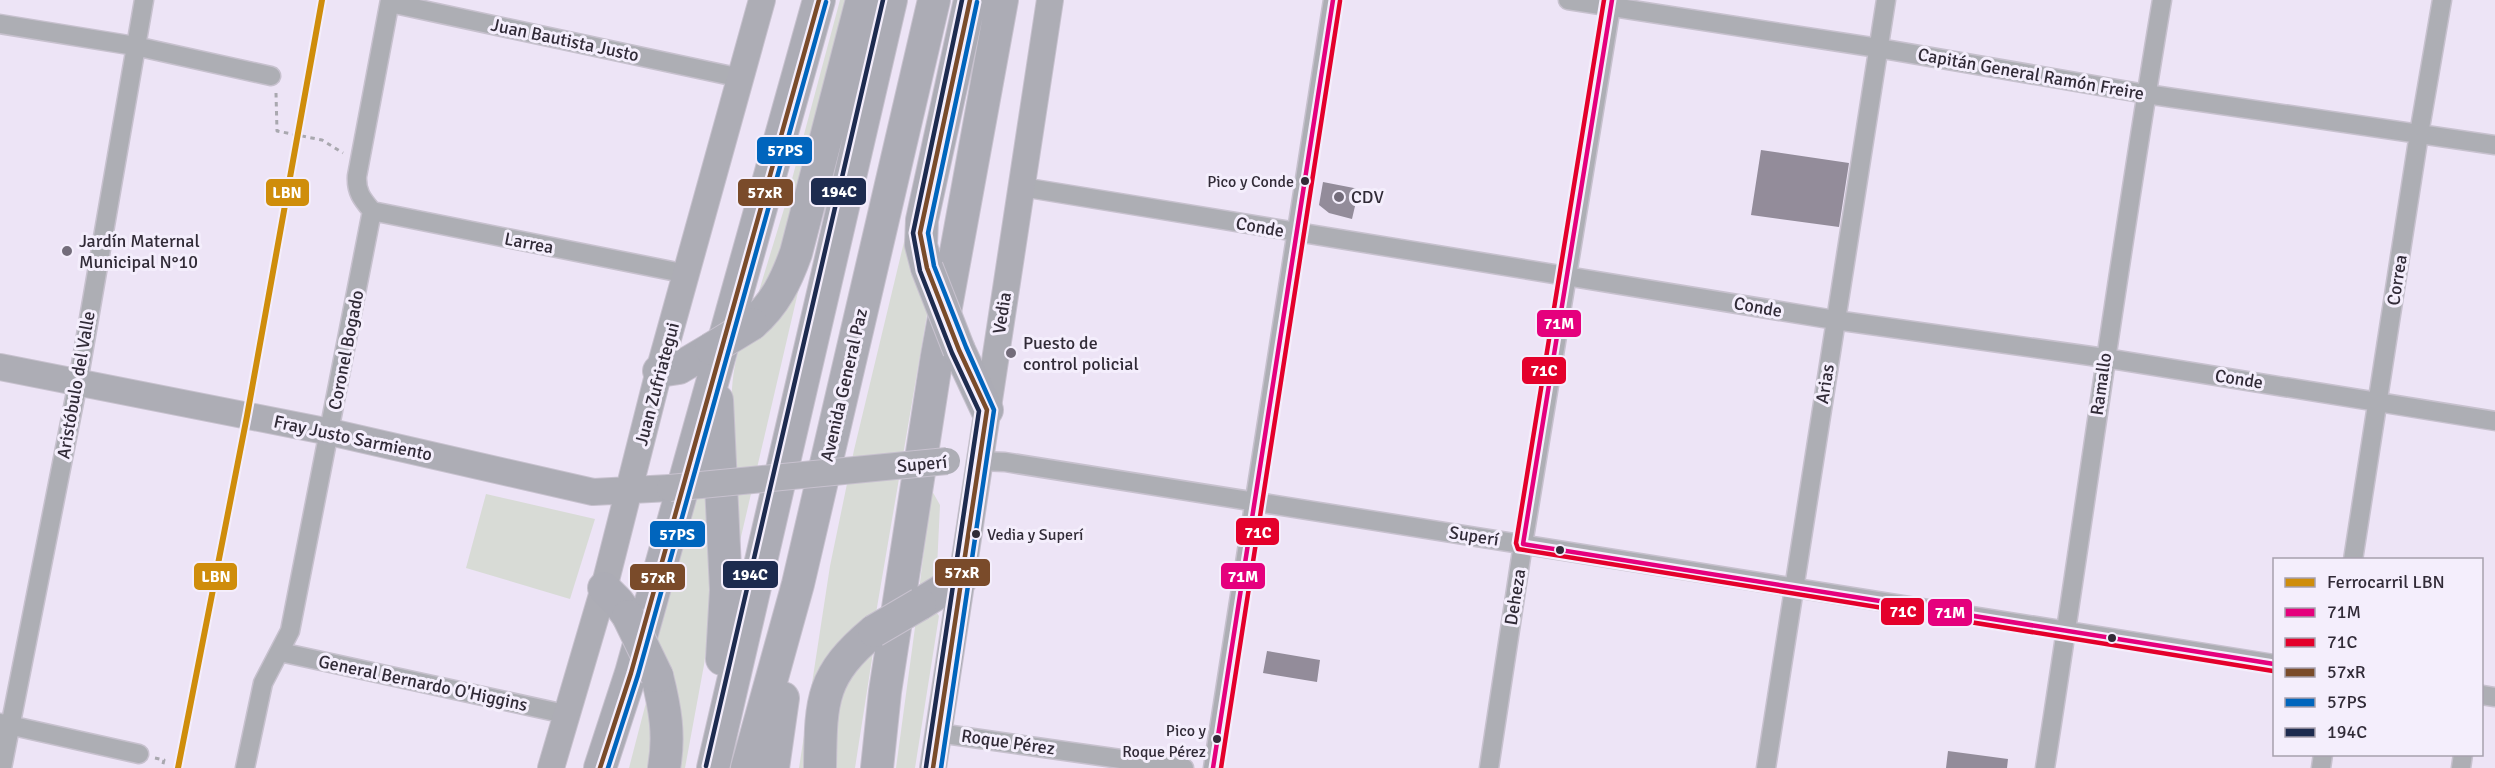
<svg xmlns="http://www.w3.org/2000/svg" width="2495" height="768" font-family="Signika,sans-serif">
<style>
.green{fill:#d8dbd6}
.building{fill:#938c9a}
.lines{fill:none;stroke-linecap:round;stroke-linejoin:round}
.street-casing{stroke:#c7c1ce;stroke-width:21}
.secondary-casing{stroke:#c7c1ce;stroke-width:28}
.highway-casing{stroke:#c7c1ce;stroke-width:34}
.path{stroke:#a9a8af;stroke-width:3;stroke-dasharray:4.5 4.5;stroke-linecap:butt}
.street{stroke:#adaeb4;stroke-width:18}
.secondary{stroke:#adadb5;stroke-width:26}
.highway{stroke:#acacb5;stroke-width:32}
.secondary-bridge-casing{stroke:#c7c1ce;stroke-width:28;stroke-linecap:butt}
.highway-bridge-casing{stroke:#c7c1ce;stroke-width:34;stroke-linecap:butt}
.secondary-bridge{stroke:#adadb5;stroke-width:26}
.highway-bridge{stroke:#acacb5;stroke-width:32}
.bus-1-casing{stroke:#f4eefc;stroke-width:9}
.bus-2-casing{stroke:#f4eefc;stroke-width:9}
.bus-3-casing{stroke:#f4eefc;stroke-width:9}
.bus-4-casing{stroke:#f4eefc;stroke-width:9}
.bus-5-casing{stroke:#f4eefc;stroke-width:9}
.bus-1{stroke:#e5007d;stroke-width:4.5}
.bus-2{stroke:#e4002b;stroke-width:4.5}
.bus-3{stroke:#7a4b2a;stroke-width:4.5}
.bus-4{stroke:#0065bd;stroke-width:4.5}
.bus-5{stroke:#1d2b4f;stroke-width:4.5}
.rail-1-casing{stroke:#f4eefc;stroke-width:10}
.rail-1{stroke:#cf8d0b;stroke-width:6}
.bus-dot{fill:#312b37;stroke:#f4eefc;stroke-width:2}
.poi-dot{fill:#736c7a;stroke:#f4eefc;stroke-width:2}
.labels{text-anchor:middle;stroke-width:6;stroke-linejoin:round;paint-order:stroke}
.bus-label{font-size:16px;fill:#312b37;stroke:#f4eefc;text-anchor:end}
.street-label{font-size:18px;fill:#312b37;stroke:#f4eefc}
.poi-label{font-size:18px;fill:#312b37;stroke:#f4eefc;text-anchor:start}
.line-badge{stroke:#f4eefc;stroke-width:2}
.badge-label{font-size:16px;text-anchor:middle;font-weight:bold;fill:#fff}
</style>
<rect width="100%" height="100%" fill="#ede4f6"/>
<path class="green" d="M 840,0 L 850,0 L 773,278 L 755,304 L 784,209 Z
M 916,192 L 929,303 L 875,619 L 809,768 L 799,768 L 830,566 L 854,450 Z
M 805,262 L 737,554 C 735,508 721,378 743,341 C 760,314 784,288 805,262 Z
M 707,466 L 715,584 L 704,665 L 685,768 L 678,768 L 654,653 L 688,528 L 701,467 Z
M 931,489 L 940,505 L 937,568 L 931,580 L 919,591 Z
M 486,494 L 595,519 L 570,599 L 466,568 Z
M 935,610 L 939,616 L 915,768 L 896,768 L 916,620 Z
M 874,646 L 855,768 L 830,768 L 836,698 Z
M 649,691 L 654,768 L 629,768 Z"/>
<path class="building" d="M 1761,150 L 1849,163 L 1839,227 L 1751,215 Z
M 1323,182 L 1359,189 L 1352,219 L 1329,213 L 1319,205 Z
M 1267,651 L 1320,660 L 1317,682 L 1263,673 Z
M 1948,751 L 2008,759 L 2007,768 L 1946,768 Z"/>
<g class="lines">
<g class="street-casing">
<path id="street" d="M 1568,0 L 1878,48 L 2146,94 L 2495,145
M 390,3 L 741,78
M 0,24 L 135,46 L 271,76
M 1022,187 L 1835,320 L 2105,358 L 2495,421
M 372,211 L 687,274
M 372,211 C 362,199 356,192 357,176 L 390,0
M 979,461 L 1005,462 L 2274,664
M 2353,560 L 2419,134 L 2442,0
M 280,652 L 565,714
M 2482,695 L 2495,697
M 0,723 L 139,754
M 938,733 L 1184,768
M 2,768 L 78,382 L 144,0
M 245,768 L 263,683 L 290,631 L 372,211
M 1213,768 L 1333,0
M 1489,768 L 1523,544 L 1612,0
M 1766,768 L 1886,0
M 2045,768 C 2085,512 2119,255 2162,0
M 2321,768 L 2323,754
M 2461,768 L 2463,754"/>
</g>
<g class="secondary-casing">
<path id="secondary" d="M 0,367 L 330,432 L 593,492 L 670,488
M 551,768 L 604,588 L 659,371 L 762,0
M 933,768 L 1050,0"/>
</g>
<g class="highway-casing">
<path id="highway" d="M 927,268 L 921,245 L 922,220 L 970,0
M 752,324 C 775,304 786,281 796,253 L 862,0
M 959,350 L 987,410
M 659,371 L 679,368 L 711,349
M 717,400 L 726,590 L 722,659
M 604,588 L 618,602 L 628,616
M 920,604 L 962,578
M 657,676 C 665,708 670,735 664,768
M 600,768 L 631,673 L 819,0
M 713,768 L 891,0
M 747,768 L 798,584 L 934,0
M 773,768 L 783,698
M 820,768 C 821,701 820,676 874,631
M 877,768 L 885,692 L 937,356 L 1002,0"/>
</g>
<path class="path" d="M 276,93 L 277,131 L 322,140 L 343,153
M 155,758 L 164,760 L 162,768"/>
<use href="#street" class="street"/>
<use href="#secondary" class="secondary"/>
<use href="#highway" class="highway"/>
<g class="secondary-bridge-casing">
<path id="secondary-bridge" d="M 670,488 L 947,461"/>
</g>
<g class="highway-bridge-casing">
<path id="highway-bridge" d="M 927,268 L 959,350
M 711,349 L 752,324
M 628,616 L 657,676
M 874,631 L 920,604"/>
</g>
<use href="#secondary-bridge" class="secondary-bridge"/>
<use href="#highway-bridge" class="highway-bridge"/>
<g class="bus-1-casing">
<path id="bus-1" d="M 1612,0 L 1523,544 L 2274,664
M 1213,768 L 1333,0"/>
</g>
<g class="bus-2-casing">
<path id="bus-2" d="M 1604,0 L 1516,543 L 1518,549 L 2273,671
M 1221,768 L 1340,1"/>
</g>
<g class="bus-3-casing">
<path id="bus-3" d="M 600,768 L 631,673 L 819,0
M 933,768 L 987,410 L 959,350 L 927,268 L 920,233 L 970,0"/>
</g>
<g class="bus-4-casing">
<path id="bus-4" d="M 608,768 L 638,675 L 826,2
M 941,768 L 994,410 L 966,347 L 934,266 L 928,233 L 977,2"/>
</g>
<g class="bus-5-casing">
<path id="bus-5" d="M 706,766 L 883,0
M 926,767 L 979,411 L 952,353 L 920,271 L 913,233 L 962,0"/>
</g>
<use href="#bus-1" class="bus-1"/>
<use href="#bus-2" class="bus-2"/>
<use href="#bus-3" class="bus-3"/>
<use href="#bus-4" class="bus-4"/>
<use href="#bus-5" class="bus-5"/>
<g class="rail-1-casing">
<path id="rail-1" d="M 178,768 L 247,416 L 322,0"/>
</g>
<use href="#rail-1" class="rail-1"/>
</g>
<g class="bus-dot">
<circle cx="1305" cy="181" r="5"/>
<circle cx="976" cy="534" r="5"/>
<circle cx="1560" cy="550" r="5"/>
<circle cx="2112" cy="638" r="5"/>
<circle cx="1217" cy="739" r="5"/>
</g>
<g class="poi-dot">
<circle cx="1339" cy="197" r="6"/>
<circle cx="67" cy="251" r="6"/>
<circle cx="1011" cy="353" r="6"/>
</g>
<g class="labels">
<g class="bus-label">
<text x="1294" y="187">Pico y Conde</text>
<text x="987" y="540" text-anchor="start">Vedia y Superí</text>
<text x="1206" y="736">Pico y<tspan x="1206" dy="21">Roque Pérez</tspan></text>
</g>
<g class="street-label">
<text transform="translate(565 40) rotate(12)" y="6">Juan Bautista Justo</text>
<text transform="translate(2031 74) rotate(10)" y="6">Capitán General Ramón Freire</text>
<text transform="translate(1260 227) rotate(10)" y="6">Conde</text>
<text transform="translate(529 243) rotate(11)" y="6">Larrea</text>
<text transform="translate(2397 280) rotate(-81)" y="6">Correa</text>
<text transform="translate(1758 307) rotate(10)" y="6">Conde</text>
<text transform="translate(1002 313) rotate(-81)" y="6">Vedia</text>
<text transform="translate(346 350) rotate(-79)" y="6">Coronel Bogado</text>
<text transform="translate(2239 379) rotate(9)" y="6">Conde</text>
<text transform="translate(657 384) rotate(-75)" y="6">Juan Zufriategui</text>
<text transform="translate(1825 384) rotate(-81)" y="6">Arias</text>
<text transform="translate(2101 384) rotate(-82)" y="6">Ramallo</text>
<text transform="translate(76 385) rotate(-80)" y="6">Aristóbulo del Valle</text>
<text transform="translate(844 385) rotate(-77)" y="6">Avenida General Paz</text>
<text transform="translate(353 438) rotate(12)" y="6">Fray Justo Sarmiento</text>
<text transform="translate(922 464) rotate(-5)" y="6">Superí</text>
<text transform="translate(1474 536) rotate(9)" y="6">Superí</text>
<text transform="translate(1515 597) rotate(-81)" y="6">Deheza</text>
<text transform="translate(423 683) rotate(12)" y="6">General Bernardo O'Higgins</text>
<text transform="translate(1008 742) rotate(8)" y="6">Roque Pérez</text>
</g>
<g class="poi-label">
<text x="1351" y="203">CDV</text>
<text x="79" y="247">Jardín Maternal<tspan x="79" dy="21">Municipal N°10</tspan></text>
<text x="1023" y="349">Puesto de<tspan x="1023" dy="21">control policial</tspan></text>
</g>
</g>
<g class="line-badge">
<rect x="756" y="136" width="57" height="29" rx="6" fill="#0065bd"/>
<rect x="810" y="177" width="57" height="29" rx="6" fill="#1d2b4f"/>
<rect x="265" y="178" width="45" height="29" rx="6" fill="#cf8d0b"/>
<rect x="737" y="178" width="57" height="29" rx="6" fill="#7a4b2a"/>
<rect x="1536" y="309" width="46" height="29" rx="6" fill="#e5007d"/>
<rect x="1521" y="356" width="46" height="29" rx="6" fill="#e4002b"/>
<rect x="1235" y="517" width="45" height="29" rx="6" fill="#e4002b"/>
<rect x="649" y="520" width="57" height="28" rx="6" fill="#0065bd"/>
<rect x="934" y="558" width="57" height="29" rx="6" fill="#7a4b2a"/>
<rect x="722" y="560" width="57" height="29" rx="6" fill="#1d2b4f"/>
<rect x="1220" y="562" width="46" height="28" rx="6" fill="#e5007d"/>
<rect x="193" y="562" width="45" height="29" rx="6" fill="#cf8d0b"/>
<rect x="629" y="563" width="57" height="28" rx="6" fill="#7a4b2a"/>
<rect x="1880" y="597" width="45" height="29" rx="6" fill="#e4002b"/>
<rect x="1927" y="598" width="46" height="29" rx="6" fill="#e5007d"/>
</g>
<g class="badge-label">
<text x="785" y="156">57PS</text>
<text x="839" y="197">194C</text>
<text x="287" y="198">LBN</text>
<text x="765" y="198">57xR</text>
<text x="1559" y="329">71M</text>
<text x="1544" y="376">71C</text>
<text x="1258" y="538">71C</text>
<text x="677" y="540">57PS</text>
<text x="962" y="578">57xR</text>
<text x="750" y="580">194C</text>
<text x="1243" y="582">71M</text>
<text x="216" y="582">LBN</text>
<text x="658" y="583">57xR</text>
<text x="1903" y="617">71C</text>
<text x="1950" y="618">71M</text>
</g>
<rect x="2273" y="558" width="210" height="198" fill="#f4eefc" stroke="#a6a0ad" stroke-width="1.5"/>
<rect x="2285" y="578" width="30" height="9" fill="#cf8d0b" stroke="#a6a0ad" stroke-width="1.5"/>
<text x="2327" y="588" font-size="18" fill="#312b37">Ferrocarril LBN</text>
<rect x="2285" y="608" width="30" height="9" fill="#e5007d" stroke="#a6a0ad" stroke-width="1.5"/>
<text x="2327" y="618" font-size="18" fill="#312b37">71M</text>
<rect x="2285" y="638" width="30" height="9" fill="#e4002b" stroke="#a6a0ad" stroke-width="1.5"/>
<text x="2327" y="648" font-size="18" fill="#312b37">71C</text>
<rect x="2285" y="668" width="30" height="9" fill="#7a4b2a" stroke="#a6a0ad" stroke-width="1.5"/>
<text x="2327" y="678" font-size="18" fill="#312b37">57xR</text>
<rect x="2285" y="698" width="30" height="9" fill="#0065bd" stroke="#a6a0ad" stroke-width="1.5"/>
<text x="2327" y="708" font-size="18" fill="#312b37">57PS</text>
<rect x="2285" y="728" width="30" height="9" fill="#1d2b4f" stroke="#a6a0ad" stroke-width="1.5"/>
<text x="2327" y="738" font-size="18" fill="#312b37">194C</text>
</svg>
